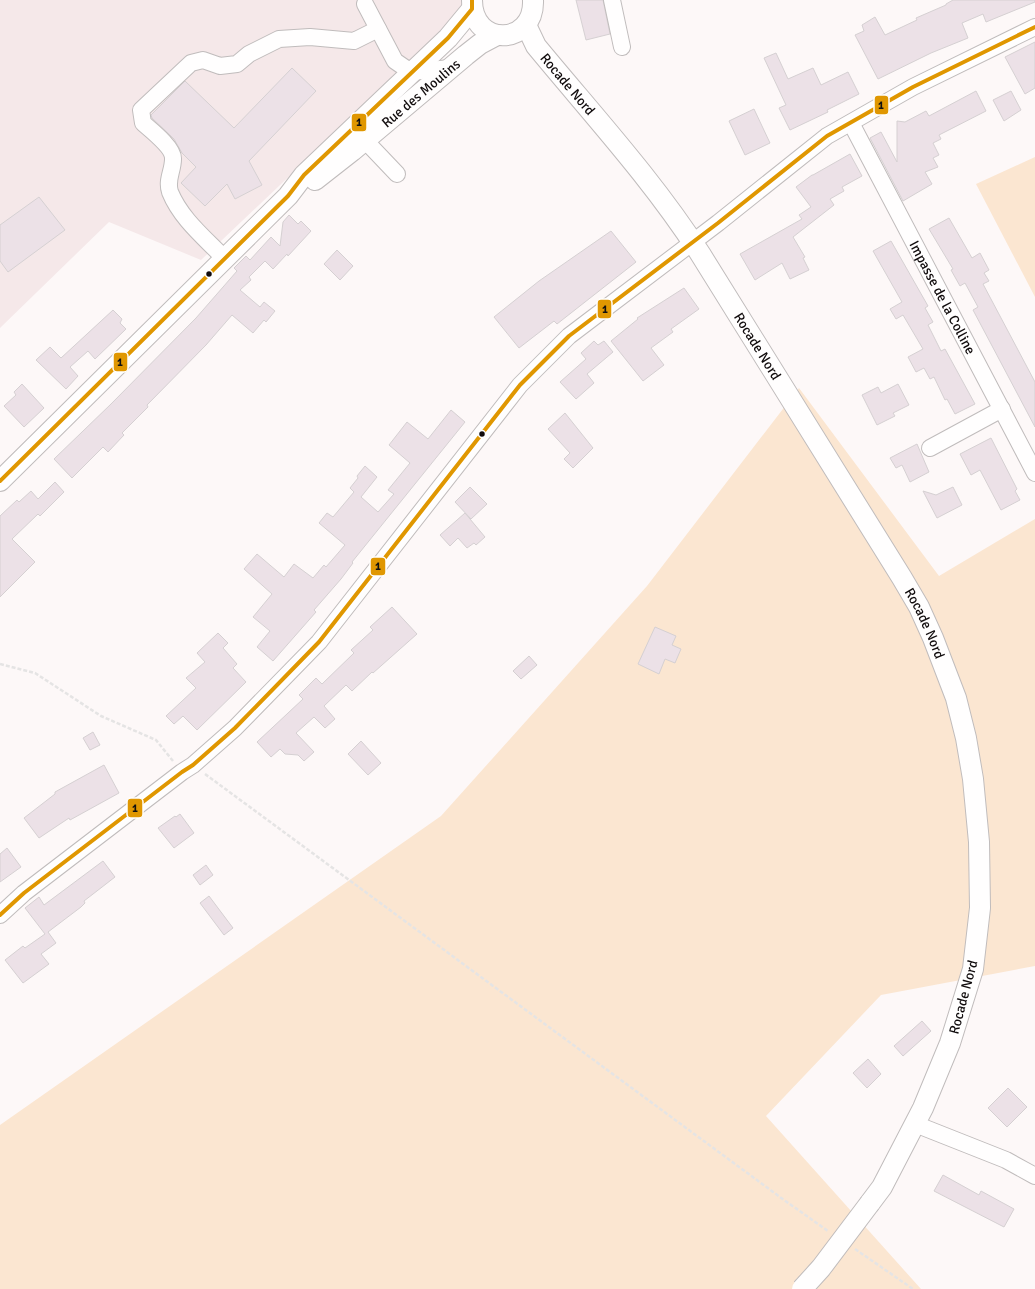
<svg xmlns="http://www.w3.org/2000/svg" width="1035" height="1289" font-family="Signika,sans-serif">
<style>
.built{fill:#f5e8e9}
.grass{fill:#fbe6d1}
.building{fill:#ece1e7;stroke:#d5d0d2}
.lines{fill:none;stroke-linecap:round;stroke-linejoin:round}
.minor-casing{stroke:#c0bcbc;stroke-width:18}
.major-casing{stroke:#c0bcbc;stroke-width:22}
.path{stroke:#e5e4e4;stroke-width:2.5;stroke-dasharray:4 2;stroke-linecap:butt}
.minor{stroke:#fffefe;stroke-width:16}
.major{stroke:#fffefe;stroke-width:20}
.major-bridge-casing{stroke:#c0bcbc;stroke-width:22;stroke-linecap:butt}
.major-bridge{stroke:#fffefe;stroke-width:20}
.bus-1-casing{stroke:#fff;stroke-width:7}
.bus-1{stroke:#e09701;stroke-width:4}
.bus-dot{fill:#110c0d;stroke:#fff;stroke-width:1.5}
.labels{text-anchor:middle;stroke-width:3;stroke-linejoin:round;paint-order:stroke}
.street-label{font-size:14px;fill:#110c0d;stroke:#fff}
.line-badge{stroke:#fff;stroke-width:1.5}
.pale-badge-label{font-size:11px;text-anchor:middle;font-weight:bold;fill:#111}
</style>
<rect width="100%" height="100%" fill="#fdf8f8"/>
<path class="built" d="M 0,0 L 462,0 L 460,14 L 201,260 L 109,222 L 0,328 Z"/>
<path class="grass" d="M 1035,157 L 1035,297 L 976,184 Z
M 799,388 L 939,576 L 1035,519 L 1035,966 L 881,995 L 766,1116 L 921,1289 L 0,1289 L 0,1125 L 441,816 L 647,586 Z"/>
<path class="building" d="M 576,0 L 603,0 L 610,34 L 586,40 Z
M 953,0 L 1035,0 L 1035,2 L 986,22 L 983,14 L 962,23 L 968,38 L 931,53 L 878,79 L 855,35 L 864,31 L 862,25 L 875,17 L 885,35 L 917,20 L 916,18 L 946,5 L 946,4 Z
M 1035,42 L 1035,88 L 1025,94 L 1005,57 Z
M 776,53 L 788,79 L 813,68 L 821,85 L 848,72 L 859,94 L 827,110 L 828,112 L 790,130 L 779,108 L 786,105 L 764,58 Z
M 292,68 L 316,91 L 249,161 L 262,185 L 235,199 L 227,184 L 205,206 L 181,183 L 196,167 L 182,153 L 174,139 L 152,118 L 151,115 L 185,81 L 234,128 Z
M 976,91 L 986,111 L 939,135 L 941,139 L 933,143 L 939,155 L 933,158 L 938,167 L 925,172 L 932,184 L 903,201 L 870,138 L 881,132 L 897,162 L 897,121 L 905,122 L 926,111 L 929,116 Z
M 1011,91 L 1021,110 L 1004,121 L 993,100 Z
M 754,109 L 770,143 L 745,155 L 729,121 Z
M 850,154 L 862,176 L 842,187 L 844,191 L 830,199 L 834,205 L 793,237 L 805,257 L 803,258 L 809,270 L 790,279 L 782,263 L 755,280 L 740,254 L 802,219 L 799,215 L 811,207 L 796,187 L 812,175 L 813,175 Z
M 39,197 L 65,230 L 8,272 L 0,261 L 0,225 Z
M 289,215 L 298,224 L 301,221 L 311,231 L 288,256 L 287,254 L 273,269 L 265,261 L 249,277 L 251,280 L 240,290 L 260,307 L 264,302 L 275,311 L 266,322 L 264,320 L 253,333 L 232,315 L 206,345 L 147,405 L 148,407 L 122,433 L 124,435 L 108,452 L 103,447 L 72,478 L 54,459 L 111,404 L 196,318 L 237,271 L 234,268 L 246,256 L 250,260 L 271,237 L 280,246 L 283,222 Z
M 949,218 L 972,258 L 980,253 L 989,270 L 984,273 L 989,281 L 983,284 L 1035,382 L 1035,427 L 973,310 L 978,307 L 965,283 L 960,286 L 951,270 L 953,269 L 929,229 Z
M 611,231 L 636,262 L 557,324 L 554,321 L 519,348 L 494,317 L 539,281 Z
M 891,241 L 928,306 L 925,308 L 933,322 L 928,325 L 941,351 L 945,349 L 975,404 L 955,414 L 947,399 L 945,400 L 934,377 L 930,379 L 924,368 L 916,372 L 908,357 L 923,349 L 903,315 L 896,319 L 890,309 L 902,302 L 873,251 Z
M 337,250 L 353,266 L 340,280 L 324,264 Z
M 684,288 L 699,309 L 671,329 L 673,332 L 651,348 L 664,365 L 643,381 L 611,341 L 638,319 L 637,318 Z
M 113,310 L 122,319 L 120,323 L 126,329 L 95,359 L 88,351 L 70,367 L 78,376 L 66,389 L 36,360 L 50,347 L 61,358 Z
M 594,341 L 598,345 L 604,341 L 613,352 L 587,374 L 594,383 L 576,399 L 560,382 L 586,359 L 581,353 Z
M 22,384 L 44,408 L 24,427 L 4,406 L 16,395 L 14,392 Z
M 898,384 L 909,405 L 893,413 L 895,416 L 877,425 L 862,395 L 878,387 L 881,393 Z
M 451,410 L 465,422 L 352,562 L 353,563 L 341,579 L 314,610 L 316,612 L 273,661 L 257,647 L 270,631 L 253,617 L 272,594 L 244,569 L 257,554 L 284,577 L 294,564 L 313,578 L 324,565 L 326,567 L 345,545 L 319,523 L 327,513 L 333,517 L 354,492 L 350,488 L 358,478 L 357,476 L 365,466 L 377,477 L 361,497 L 378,512 L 394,494 L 388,490 L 410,463 L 389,445 L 407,422 L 428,439 Z
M 565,413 L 593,448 L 573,468 L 564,459 L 570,453 L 548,429 Z
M 991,438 L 1017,489 L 1015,491 L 1020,500 L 1001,510 L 980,470 L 971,475 L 960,454 Z
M 917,444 L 929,472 L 910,482 L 902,465 L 896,468 L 890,458 Z
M 55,482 L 64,492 L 40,516 L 38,514 L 12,539 L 35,562 L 0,597 L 0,516 L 17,500 L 19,502 L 31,491 L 38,499 Z
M 470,487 L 487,504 L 471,519 L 455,502 Z
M 953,487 L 962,505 L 937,518 L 923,491 L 936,495 Z
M 465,513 L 485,537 L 476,545 L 474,543 L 467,548 L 458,538 L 450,546 L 440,535 Z
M 392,607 L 417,634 L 373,673 L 372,672 L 352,691 L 346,685 L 324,706 L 335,719 L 325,728 L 314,717 L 296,733 L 314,752 L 304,761 L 298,755 L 285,754 L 280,749 L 271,757 L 257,742 L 303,699 L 299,695 L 316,678 L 322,684 L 354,653 L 351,650 L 373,630 L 370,627 Z
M 655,627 L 676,636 L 672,645 L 681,649 L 675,663 L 665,659 L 659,674 L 638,664 Z
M 218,633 L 228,643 L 223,648 L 237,664 L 233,668 L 246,682 L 197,730 L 183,716 L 174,724 L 166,716 L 196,688 L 186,678 L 205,662 L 197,653 Z
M 529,656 L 537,665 L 521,679 L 513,671 Z
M 93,732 L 100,745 L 90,750 L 83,738 Z
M 361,741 L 381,763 L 368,775 L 348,754 Z
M 104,765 L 119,793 L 70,820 L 69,818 L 39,838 L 24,818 L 55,794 L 55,792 Z
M 180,814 L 194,833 L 174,848 L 158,828 L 175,816 L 176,817 Z
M 7,848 L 21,867 L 0,882 L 0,854 Z
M 103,861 L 115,877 L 84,901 L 85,903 L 81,907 L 48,932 L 56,943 L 41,954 L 49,964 L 23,983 L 5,960 L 23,946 L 25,948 L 45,934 L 25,908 L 39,897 L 44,905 Z
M 206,865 L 213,875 L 200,885 L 193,875 Z
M 209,896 L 233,928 L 224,935 L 200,903 Z
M 922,1021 L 931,1031 L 903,1056 L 894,1046 Z
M 868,1059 L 881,1074 L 867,1088 L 853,1073 Z
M 1008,1088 L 1027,1107 L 1007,1127 L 988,1108 Z
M 943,1175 L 979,1195 L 981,1191 L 1014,1209 L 1004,1227 L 934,1191 Z"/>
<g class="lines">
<g class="minor-casing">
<g id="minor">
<path d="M 612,0 L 622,47"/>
<path d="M 365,4 L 395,61 L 411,72 L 450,68"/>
<path id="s1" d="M 851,123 L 1035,473"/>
<path d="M 357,132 L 397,174"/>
<path d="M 224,258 C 205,238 181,219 170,192 C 166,180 173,171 173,159 C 174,148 151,130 143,123 L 141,110 L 191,63 L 203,60 L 220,66 L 237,64 L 249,54 L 279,39 L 310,37 L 354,41 L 378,29"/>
<path d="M 930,448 L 1002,409"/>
<path d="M 0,915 L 24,893 L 182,772 L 193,765 L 235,728 L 319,642 L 520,385 L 569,336 L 718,223 L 827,136 L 913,87 L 1035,27"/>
<path d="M 915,1124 L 1006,1160 L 1035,1176"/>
</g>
</g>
<g class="major-casing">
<g id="major">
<path d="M 472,0 C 472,48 535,46 533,0"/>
<path id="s2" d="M 526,25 L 536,46 C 592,114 653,180 701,255 L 902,578 L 919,607 L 933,638 L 956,698 L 966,738 L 973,779 L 979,842 L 980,908 L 973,969 L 950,1043 L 923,1108 L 882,1187 L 870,1203"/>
<path id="s3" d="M 315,180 L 352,151 L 466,55 L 480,44 L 497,35"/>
<path d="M 0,481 L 288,196 L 304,175 L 448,38 L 472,9"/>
</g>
</g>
<path class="path" d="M 0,664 L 35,673 L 101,716 L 156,740 L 173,761
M 205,774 L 784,1200 L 828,1231
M 855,1249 L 913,1289"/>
<use href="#minor" class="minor"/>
<use href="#major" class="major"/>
<g class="major-bridge-casing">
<path id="major-bridge" d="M 802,1289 L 821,1268 L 870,1203"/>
</g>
<use href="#major-bridge" class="major-bridge"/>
<g class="bus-1-casing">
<path id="bus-1" d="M 0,481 L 288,196 L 304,175 L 448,38 L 472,9 L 472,0
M 0,915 L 24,893 L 182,772 L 193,765 L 235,728 L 319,642 L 520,385 L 569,336 L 718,223 L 827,136 L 913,87 L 1035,27"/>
</g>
<use href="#bus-1" class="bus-1"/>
</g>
<g class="bus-dot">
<circle cx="209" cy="274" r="3.5"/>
<circle cx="482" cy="434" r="3.5"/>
</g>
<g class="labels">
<g class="street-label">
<text dy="5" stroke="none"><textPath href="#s2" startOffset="73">Rocade Nord</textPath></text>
<text dy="5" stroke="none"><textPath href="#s3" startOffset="137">Rue des Moulins</textPath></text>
<text dy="5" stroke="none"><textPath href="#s1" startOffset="197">Impasse de la Colline</textPath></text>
<text dy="5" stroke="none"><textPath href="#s2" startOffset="397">Rocade Nord</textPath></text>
<text dy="5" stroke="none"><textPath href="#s2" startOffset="721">Rocade Nord</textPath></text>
<text transform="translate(963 997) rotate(-75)" y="5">Rocade Nord</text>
</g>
</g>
<g class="line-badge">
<rect x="874" y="95" width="15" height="20" rx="4" fill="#e09701"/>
<rect x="351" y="113" width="16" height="19" rx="4" fill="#e09701"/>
<rect x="597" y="299" width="15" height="20" rx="4" fill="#e09701"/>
<rect x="113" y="352" width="15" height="20" rx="4" fill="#e09701"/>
<rect x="370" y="557" width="16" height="19" rx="4" fill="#e09701"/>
<rect x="127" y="798" width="16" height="20" rx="4" fill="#e09701"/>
</g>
<g class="pale-badge-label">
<text x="881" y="109">1</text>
<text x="359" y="126">1</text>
<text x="605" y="313">1</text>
<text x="120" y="366">1</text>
<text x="378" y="570">1</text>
<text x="135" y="812">1</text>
</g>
</svg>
